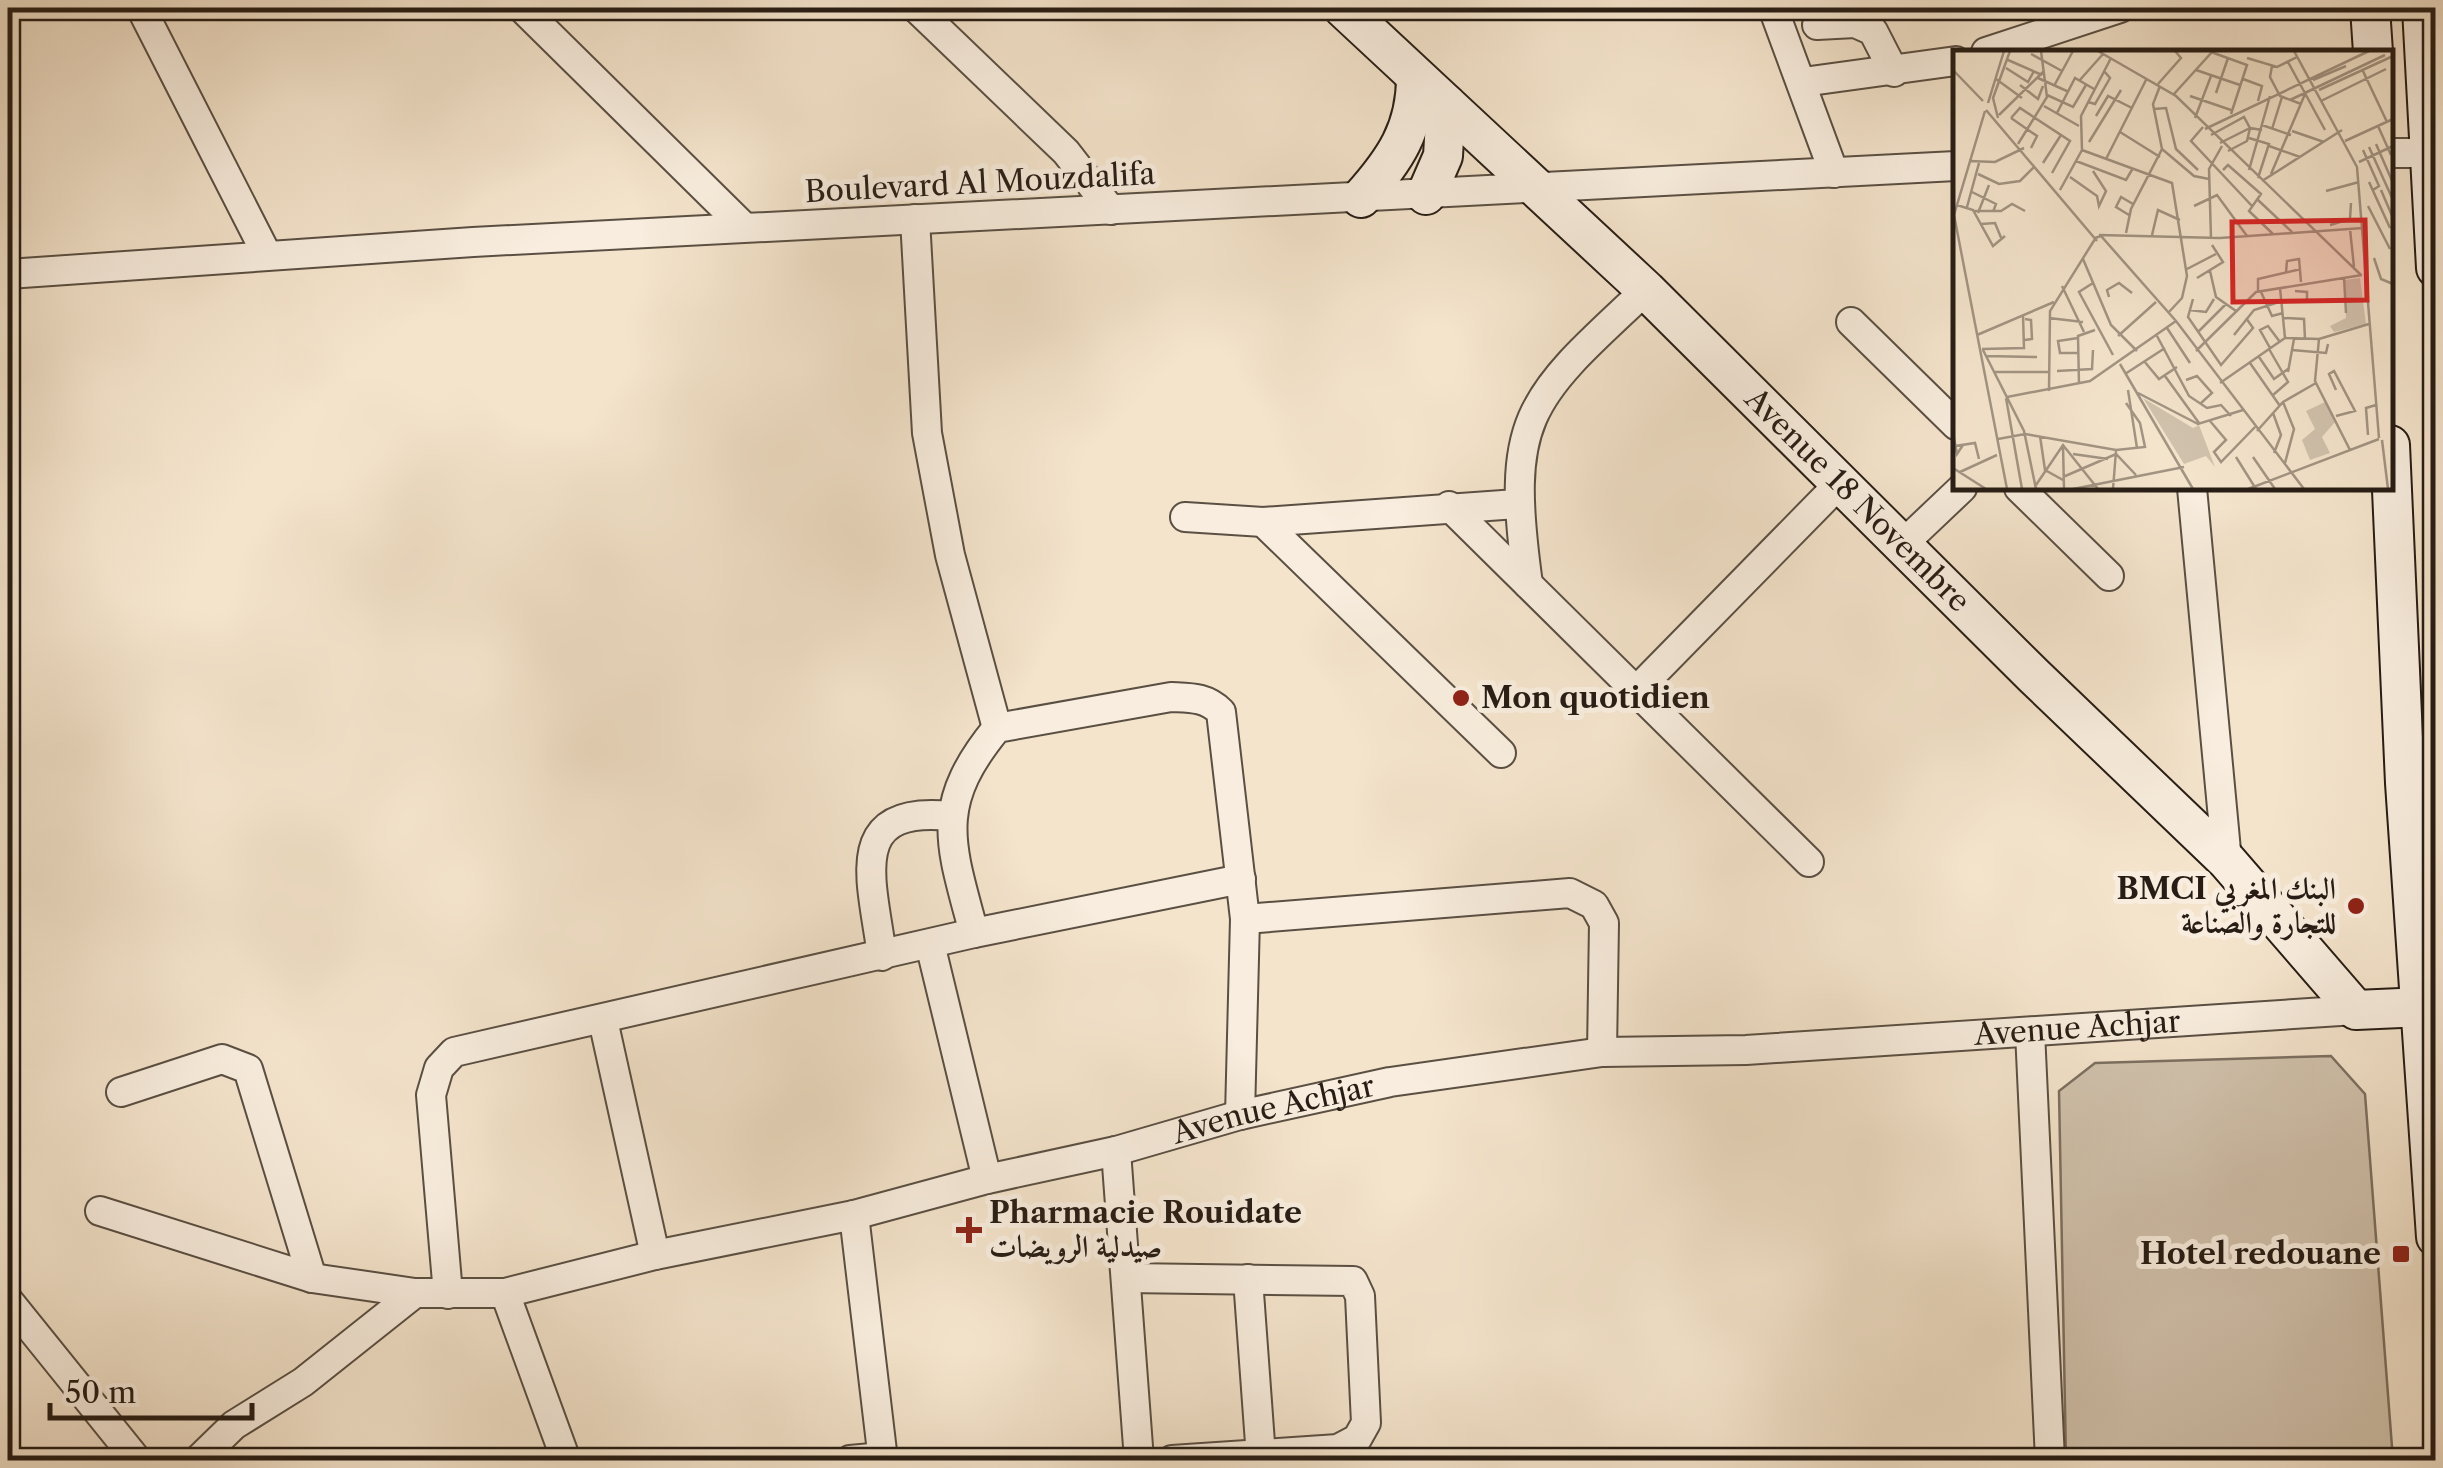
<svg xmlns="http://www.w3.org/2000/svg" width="2443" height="1468" font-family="'Libre Caslon Text',Amiri,serif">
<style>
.green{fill:#d1c2ad;stroke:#7c7061;stroke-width:2.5}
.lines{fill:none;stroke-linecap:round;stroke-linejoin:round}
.street-casing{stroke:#5a4f43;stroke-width:32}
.secondary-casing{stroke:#271d15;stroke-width:42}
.street{stroke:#f8edde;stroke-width:28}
.secondary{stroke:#f8edde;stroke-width:38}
.poi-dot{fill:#8f2418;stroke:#f8edde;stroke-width:4}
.labels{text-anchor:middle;stroke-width:10;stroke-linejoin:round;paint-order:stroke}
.street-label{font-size:30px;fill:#271d15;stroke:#f8edde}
.poi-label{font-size:30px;font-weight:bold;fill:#271d15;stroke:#f8edde;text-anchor:start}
.inset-road{fill:none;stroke:#a29483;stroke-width:2.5}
.view{fill:#d62828;fill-opacity:0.15;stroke:#d62828;stroke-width:5}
.inset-edge{fill:none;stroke:#271d15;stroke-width:5}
</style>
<rect width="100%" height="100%" fill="#f4e4cc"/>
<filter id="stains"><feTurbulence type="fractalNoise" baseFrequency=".002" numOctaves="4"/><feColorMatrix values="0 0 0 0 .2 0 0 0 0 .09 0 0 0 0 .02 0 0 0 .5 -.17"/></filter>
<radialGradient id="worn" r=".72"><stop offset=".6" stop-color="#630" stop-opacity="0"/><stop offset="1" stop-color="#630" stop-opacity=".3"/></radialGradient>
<path class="green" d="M 2331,1056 L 2365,1094 L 2393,1460 L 2066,1460 L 2059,1091 L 2095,1063 Z"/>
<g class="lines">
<g class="street-casing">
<g id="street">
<path d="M 141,8 L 266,253"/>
<path d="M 522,8 L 744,227"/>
<path d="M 916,8 L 1066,152 L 1111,210"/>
<path d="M 1773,8 L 1834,173"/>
<path d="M 1817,25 L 1855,23 L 1873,31 L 1894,72"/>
<path d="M 1986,52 L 2120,8"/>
<path d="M 1803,82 L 1956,61"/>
<path d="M 2390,153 L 2429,153"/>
<path d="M 915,219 L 927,433 L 950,555 L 997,728"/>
<path d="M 8,274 L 473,242 L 1956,166"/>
<path d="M 1851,322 L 1956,425"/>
<path d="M 2019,488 L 2109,576"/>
<path d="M 2192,488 L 2227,861"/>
<path d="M 1449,506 L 1809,862"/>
<path d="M 1185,517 L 1263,522 L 1517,504"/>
<path d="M 1263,522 L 1501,753"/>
<path d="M 1903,544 L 1962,488"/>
<path d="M 1528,584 C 1505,417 1526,401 1646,290"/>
<path d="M 1636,691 L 1841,482"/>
<path d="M 1245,919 L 1570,893 L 1594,905 L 1604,923 L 1602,1052"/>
<path d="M 974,933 C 950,843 933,806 997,728 L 1171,697 C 1191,698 1206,697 1221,712 L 1245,919 L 1240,1115"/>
<path d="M 930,944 L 987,1179"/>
<path d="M 882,956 C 873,883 843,805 950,816"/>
<path d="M 603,1020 L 655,1255"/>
<path d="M 2030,1032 L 2050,1460"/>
<path d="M 121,1092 L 222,1059 L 248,1069 L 312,1278"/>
<path d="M 1116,1151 L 1139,1460"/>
<path d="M 100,1211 L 312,1278 L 415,1293"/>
<path d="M 854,1215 L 883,1460"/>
<path d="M 1126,1278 L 1353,1281 L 1360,1296 L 1366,1423 L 1357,1439 L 1338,1449 L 1172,1460"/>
<path d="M 1248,1279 L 1261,1457"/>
<path d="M 505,1293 L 566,1460"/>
<path d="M 448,1294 L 431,1095 L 439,1068 L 454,1052 L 974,933 L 1241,879"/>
<path d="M 8,1300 L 137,1460"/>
<path id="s1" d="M 198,1460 L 234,1425 L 303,1382 L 415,1293 L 505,1293 L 655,1255 L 854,1215 L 987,1179 L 1116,1151 L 1240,1115 L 1390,1082 L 1602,1052 L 1746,1050 L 2356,1010"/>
<path d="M 850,1460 L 883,1457"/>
</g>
</g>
<g class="secondary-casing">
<g id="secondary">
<path id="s2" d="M 1343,8 L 1646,290 L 2034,676 L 2227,861 L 2356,1010 L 2423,1007"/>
<path d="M 2370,8 L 2373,52"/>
<path d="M 2422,8 L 2436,268"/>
<path d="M 1426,195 L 1443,156 L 1446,104"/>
<path d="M 1361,198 C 1395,160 1416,129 1416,77"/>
<path d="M 2390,445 L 2405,783 L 2436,1237"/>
</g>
</g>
<use href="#street" class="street"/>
<use href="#secondary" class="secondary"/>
</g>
<g class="poi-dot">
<circle cx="1461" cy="698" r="10"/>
<circle cx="2356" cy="906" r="10"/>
<path d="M964 1215h10v10h10v10h-10v10h-10v-10h-10v-10h10z"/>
<rect x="2391" y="1244" width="20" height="20" rx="5"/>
</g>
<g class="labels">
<g class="street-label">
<text transform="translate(980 183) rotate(-3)" y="10">Boulevard Al Mouzdalifa</text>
<text dy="10" stroke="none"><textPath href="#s2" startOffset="712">Avenue 18 Novembre</textPath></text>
<text dy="10" stroke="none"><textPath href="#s1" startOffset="1965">Avenue Achjar</textPath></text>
<text dy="10" stroke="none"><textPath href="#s1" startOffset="1155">Avenue Achjar</textPath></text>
</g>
<g class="poi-label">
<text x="1481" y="708">Mon quotidien</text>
<text x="2336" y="899" text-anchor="end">BMCI البنك المغربي<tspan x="2336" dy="34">للتجارة والصناعة</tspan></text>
<text x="989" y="1223">Pharmacie Rouidate<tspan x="989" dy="34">صيدلية الرويضات</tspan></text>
<text x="2381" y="1264" text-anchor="end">Hotel redouane</text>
</g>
</g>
<g transform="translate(1953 50)">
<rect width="440" height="440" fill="#f4e4cc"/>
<path d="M 407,228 L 413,274 L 381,282 L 377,276 L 393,268 L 392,230 ZM 190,348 L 240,378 L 246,375 L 262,417 L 253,406 L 231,414 ZM 372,352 L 382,372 L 369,387 L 377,403 L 357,410 L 349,390 L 362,379 L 353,361 Z" fill="#d1c2ad"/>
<path class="inset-road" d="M 145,1 L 223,46 L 408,225M 341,1 L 404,117 L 426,388M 258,2 L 294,15 L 278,64M 78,4 L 109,21M 158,8 L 128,66 L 129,100 L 219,133 L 234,226 L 229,248 L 215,263M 294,8 L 324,17 L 344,7M 55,10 L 89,25M 335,12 L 372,80M 319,16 L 317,27 L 327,46 L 348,54M 53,18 L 75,32 L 81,21M 409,19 L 434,72M 0,20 L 30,51M 243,20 L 287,35M 85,28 L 116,42M 43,29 L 69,48M 290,29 L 309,36 L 305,51M 360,30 L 393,16M 126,31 L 150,4M 205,34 L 228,8 L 222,1M 67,35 L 85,49 L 90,36M 101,36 L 120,1M 366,40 L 440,6M 263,43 L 275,8M 221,44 L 259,2M 94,45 L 120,57 L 133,35M 237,46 L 278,60M 337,50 L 432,5M 368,51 L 433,19M 135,52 L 142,54 L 157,28 L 151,21M 35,53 L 51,1M 91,56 L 126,76M 201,59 L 213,58 L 223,99 L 245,120M 33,60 L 144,191M 32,61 L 1,165 L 54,439M 104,63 L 122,28 L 141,39M 46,65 L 91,21M 143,66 L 155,46 L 179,58M 45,68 L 40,48 L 57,1M 58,68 L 67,58 L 117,91 L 99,123M 58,68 L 84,86 L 78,98M 242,68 L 258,26M 309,75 L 338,85M 425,76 L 438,105M 250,77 L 238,91 L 299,156M 252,79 L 416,1M 319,79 L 329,47M 339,81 L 371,92M 167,82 L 207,107M 258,85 L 291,67 L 297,78 L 309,80M 296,88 L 316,94 L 305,128M 392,91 L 440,69M 136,92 L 168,40M 267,93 L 297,78M 65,94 L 94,47 L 88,1M 423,94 L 440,133M 316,96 L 347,107M 416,97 L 440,150M 209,99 L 241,126 L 256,129M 410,100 L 426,136 L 420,140M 275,101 L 294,91 L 297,78M 153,109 L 194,28M 16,111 L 42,112 L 71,98M 123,111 L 173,130 L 180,118M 406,112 L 440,96M 90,113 L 108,85M 270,120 L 275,115 L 308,144 L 296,161 L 320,184M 296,120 L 317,46M 25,124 L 46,134 L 67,131 L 82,116M 318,124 L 352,44M 117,127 L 144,146 L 146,156 L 153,141 L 140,121M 309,131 L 389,80M 416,132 L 437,178M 107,140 L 129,100M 428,140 L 440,168M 373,141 L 406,132M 19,142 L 43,154 L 40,162M 305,150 L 339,182M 4,155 L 20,160 L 40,196 L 52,186M 241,156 L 264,145 L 294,186M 415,156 L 437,199M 14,157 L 26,113M 21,161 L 48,161 L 59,154 L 72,161M 25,163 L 36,135M 176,165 L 163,157 L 168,147 L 180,154M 28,174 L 42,173 L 49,190M 377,175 L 397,169 L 398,153M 397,179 L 401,217M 173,183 L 178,159 L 209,99 L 200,54 L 207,36M 146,185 L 267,188 L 410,178M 199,185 L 205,160 L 227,170M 142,188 L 148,186 L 223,271 L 351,439M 258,188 L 256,119 L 269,96M 421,208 L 428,229 L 440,234M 130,209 L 158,275 L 184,301M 234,219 L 263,204M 257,221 L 263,247 L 283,261M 333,222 L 334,211 L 346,209 L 348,232M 391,227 L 393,263M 244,228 L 270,212 L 259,195M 140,233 L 126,242 L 160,305M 109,236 L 131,282M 327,238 L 332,288M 342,241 L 354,242 L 354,250 L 343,251M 305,242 L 305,229 L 348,219M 308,242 L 319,266 L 330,263M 156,247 L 154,240 L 166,233 L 179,243M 240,249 L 235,267 L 268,315 L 300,278 L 293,268M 236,260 L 253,262 L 261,249M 96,268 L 130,272M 331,268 L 351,269 L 352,289M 72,269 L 78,270 L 79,289 L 72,290M 214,278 L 237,313M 246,281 L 273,254M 24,285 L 101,252M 281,285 L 301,260 L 329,251M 165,286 L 203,252M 204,286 L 236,346 L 254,358 L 268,355 L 278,366M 125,288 L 105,291 L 107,303 L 125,303M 366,289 L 362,331 L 397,400M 317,298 L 307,280 L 315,276 L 327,292M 29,299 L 71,298 L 70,266M 316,299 L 335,332 L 320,345M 30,300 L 71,381 L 83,439M 339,300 L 373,303 L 375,294M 243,301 L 303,242 L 409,225M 33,306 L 84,307M 306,307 L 321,329 L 335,319M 191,311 L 206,329 L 224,317M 297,313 L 327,356M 167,314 L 240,439M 104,321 L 139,319 L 140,300M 41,322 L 96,322M 335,322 L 341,289M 172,324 L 212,298M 212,326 L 246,373M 233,330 L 244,326 L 259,343 L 247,354M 267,333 L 332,288 L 366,289 L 416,274M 126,335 L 125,286 L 142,280M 175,340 L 184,398M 96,341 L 97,261 L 142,189M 185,343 L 245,374 L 290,360M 54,347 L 137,331 L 223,271M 53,348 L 69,439M 330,352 L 341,379 L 332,413M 320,363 L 328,385 L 321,403M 383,366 L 402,361 L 381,321 L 376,324 L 383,340M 257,371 L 273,390 L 261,402 L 268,412 L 302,377M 304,381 L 330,352 L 363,333M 0,383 L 4,404 L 10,395M 415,385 L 413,358 L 423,355M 87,386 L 92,420 L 110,430M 45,389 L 72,384 L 163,400 L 192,397 L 187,373 L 173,353M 429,390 L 435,439M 110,395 L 111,439M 2,396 L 22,393 L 26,409M 120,404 L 155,409M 283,407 L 303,439M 300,407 L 322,439M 0,418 L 33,439M 7,422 L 44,405M 110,427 L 163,404 L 183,425M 83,435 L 110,395 L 145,439M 120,439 L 231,417M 160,439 L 163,401M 295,439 L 426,389"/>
<path class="view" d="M 412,170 L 414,250 L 280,252 L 279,172 Z"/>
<rect width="440" height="440" class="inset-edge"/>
</g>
<rect width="2443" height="1468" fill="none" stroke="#f4e4cc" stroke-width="40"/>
<rect x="10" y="10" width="2423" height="1448" fill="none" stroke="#271d15" stroke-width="5"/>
<rect x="20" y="20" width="2403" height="1428" fill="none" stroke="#271d15" stroke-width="2.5"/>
<path d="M50 1403v15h202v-15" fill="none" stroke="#271d15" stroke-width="5"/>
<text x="65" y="1403" font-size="30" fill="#271d15" stroke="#f8edde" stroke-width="8" paint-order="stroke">50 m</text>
<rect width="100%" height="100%" filter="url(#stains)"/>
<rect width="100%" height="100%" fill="url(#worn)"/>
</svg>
